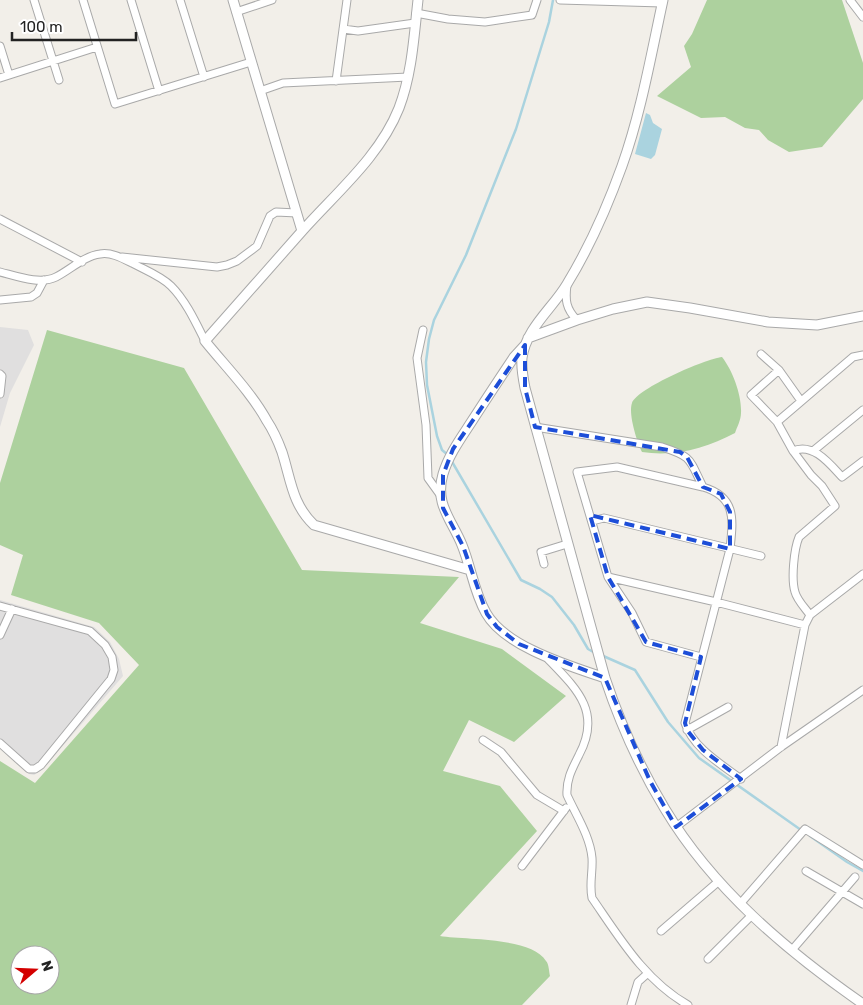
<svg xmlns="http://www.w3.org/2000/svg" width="863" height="1005" font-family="Rubik,sans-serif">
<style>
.residential{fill:#e0dfdf}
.forest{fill:#add19e;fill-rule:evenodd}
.water{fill:#aad3df}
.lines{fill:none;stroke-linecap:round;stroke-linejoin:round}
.stream{stroke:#aad3df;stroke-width:2.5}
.minor-casing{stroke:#a9a9a9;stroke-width:9}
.tertiary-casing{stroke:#a9a9a9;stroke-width:11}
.minor{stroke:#fff;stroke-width:7}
.tertiary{stroke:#fff;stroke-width:9}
.marked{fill:none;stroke:#1d4ed8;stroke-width:4;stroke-dasharray:10 6;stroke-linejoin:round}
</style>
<rect width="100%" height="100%" fill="#f2efe9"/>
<path class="residential" d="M 0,327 L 28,330 L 34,345 L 10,393 L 0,427 Z
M 0,600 L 94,627 L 110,642 L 119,659 L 123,676 L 42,770 L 34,775 L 29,774 L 0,748 Z"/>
<path class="forest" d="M 707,0 L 842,0 L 863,63 L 863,99 L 822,147 L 789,152 L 768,140 L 759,130 L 745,128 L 725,117 L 701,118 L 657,96 L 691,67 L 684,46 L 692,34 Z
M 47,330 L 184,368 L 302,570 L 459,577 L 420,623 L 502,649 L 566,696 L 514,742 L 469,720 L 443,771 L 500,786 L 537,831 L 440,936 C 465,940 532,937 546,961 C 549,964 549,972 550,976 L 522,1005 L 0,1005 L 0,761 L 35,783 L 139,665 L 99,623 L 11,595 L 23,555 L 0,545 L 0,483 ZM 20,955 L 50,955 L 50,985 L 20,985 Z
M 722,357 C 733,371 742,396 741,413 C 741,420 737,427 735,433 C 707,448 675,457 642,452 C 637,442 628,414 632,403 C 638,388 705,359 722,357 Z"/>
<path class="water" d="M 646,113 L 650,115 L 653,123 L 662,129 L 655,155 L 651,159 L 635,154 Z"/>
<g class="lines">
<path class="stream" d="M 448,455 L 442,450 L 437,436 L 427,385 L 426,362 L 429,339 L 434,320 L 466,255 L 516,129 L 549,22 L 553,0
M 451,460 L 521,580 L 540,589 L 552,597 L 574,625 L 588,649 L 595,653
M 601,655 L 635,670 L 668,722 L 699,758 L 801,830
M 810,836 L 847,862 L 863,871"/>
<g class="minor-casing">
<path id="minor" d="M 34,0 L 59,80
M 83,0 L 115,104 L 251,62
M 131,0 L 159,91
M 180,0 L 204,77
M 560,0 L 662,3
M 850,0 L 863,17
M 236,12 L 272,0
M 416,13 L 448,19 L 485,22 L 532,15 L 537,0
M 343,29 L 358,31 L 415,23
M 0,46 L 9,75
M 0,78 L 97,47
M 336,81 L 347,0
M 260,91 L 283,83 L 408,77
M 0,219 L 82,262
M 122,257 L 217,267 L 227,265 L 237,261 L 257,246 L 270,216 L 276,212 L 297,213
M 0,272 C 16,276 40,285 56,277 C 70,270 84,256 100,254 C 111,252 122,258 132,263 C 145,270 161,276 171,286 C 186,301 196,323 205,341
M 567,285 C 565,300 566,309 577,320
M 0,300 L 31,297 L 37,293 L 44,280
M 423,330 L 417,358 L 426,425 L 428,478 L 441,496
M 761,354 L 779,370
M 0,374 L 2,376 L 0,394
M 777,422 L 751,395 L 779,370 L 801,401
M 535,427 L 662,447 C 693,457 689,459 703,487 C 737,497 733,520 730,549 L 685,723 C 693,748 721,764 741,779
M 793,451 C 813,442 830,464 842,477 L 863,461
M 813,451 L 863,410
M 703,487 L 617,467 L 577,472 L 608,577 L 716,602 L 805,625
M 592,521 L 604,518 L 761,556
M 544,564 L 541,552 L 567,544
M 608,577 L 632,613 L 646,642 L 701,657
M 0,606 L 90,631 L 105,645 L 112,657 L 114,670 L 111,679 L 41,765 L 35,769 L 29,769 L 0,743
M 810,615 C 805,608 797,600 795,592 C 791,579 794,549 799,537 L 835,506 L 822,486 L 811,475 L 793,451 L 777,422 L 853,357 L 863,355
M 0,635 L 12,609
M 548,659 C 577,689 602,712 579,755 C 572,769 566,780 567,795 C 576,815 590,836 592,858 C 593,872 589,884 592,898 C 619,937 645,981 688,1005
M 687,730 L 728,707
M 483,740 L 501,752 L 537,795 L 564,811
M 781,747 L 805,625 L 810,615 L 863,574
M 676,827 L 781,747 L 863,690
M 522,866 L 566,808
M 806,871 L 863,904
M 740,904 L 805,829 L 863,865
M 661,931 L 719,881
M 792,950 L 855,877
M 708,959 L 752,915
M 631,1005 L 638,982 L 647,974"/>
</g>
<g class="tertiary-casing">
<path id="tertiary" d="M 233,0 L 302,231
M 418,0 C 414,36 412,74 399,108 C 380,156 337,192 303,230 C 270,267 238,304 205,341 C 226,367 251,392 267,421 C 273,430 278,441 282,452 C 291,480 292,504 314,525 L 470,570
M 663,0 C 651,55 641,113 622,166 C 608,205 589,248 567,284 C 553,308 526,328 522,358 C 521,368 523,378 525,388 L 605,678 C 620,723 640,768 665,809 C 713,889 787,951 863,1004
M 528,338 L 577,320 L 613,309 L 647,302 L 690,308 L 768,322 L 817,325 L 863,316
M 525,345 L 514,357 C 500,378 486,399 472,421 C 461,438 449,454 443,474 C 434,504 452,520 462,545 C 471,567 474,592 486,613 C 505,647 570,666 605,678"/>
</g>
<use href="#minor" class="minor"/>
<use href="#tertiary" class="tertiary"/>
</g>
<path class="marked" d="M 525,345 L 525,388 L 535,427 L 680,452 L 687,457 L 703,487 L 721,494 L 730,512 L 730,549 L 590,515 L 608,577 L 646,642 L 701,657 L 685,723 L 687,730 L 703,750 L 741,779 L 676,827 L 650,781 L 605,678 L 519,644 L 497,627 L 487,614 L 463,546 L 443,508 L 443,475 L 453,449 Z"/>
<g transform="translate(35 970) rotate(71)"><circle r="24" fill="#ffffff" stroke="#a7a7a7"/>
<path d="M0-4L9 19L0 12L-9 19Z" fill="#d40000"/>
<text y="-8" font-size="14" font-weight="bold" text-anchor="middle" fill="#222222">N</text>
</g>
<path d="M12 32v8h124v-8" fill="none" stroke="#222222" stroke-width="2.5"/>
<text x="20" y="32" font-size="15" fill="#222222" stroke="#ffffff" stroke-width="4" paint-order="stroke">100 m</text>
</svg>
